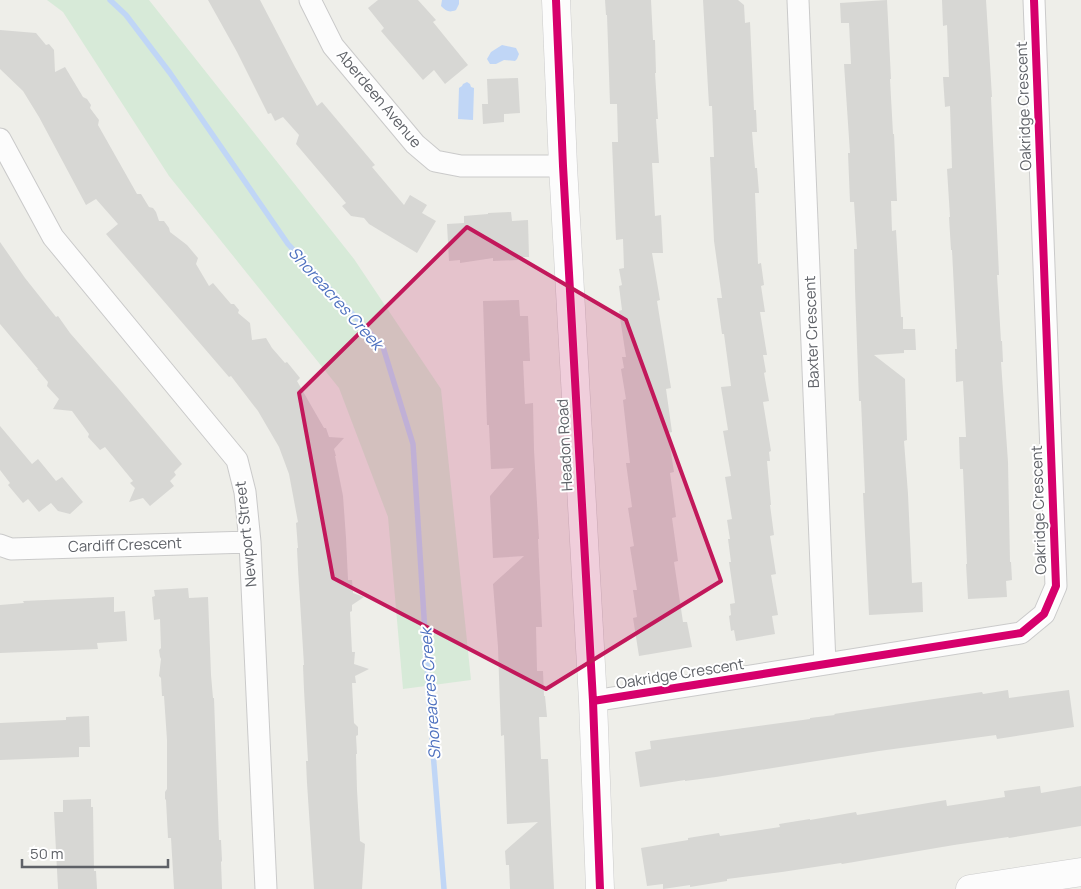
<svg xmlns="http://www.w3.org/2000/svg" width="1081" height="889" font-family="Manrope,sans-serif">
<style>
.green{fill:#d7ead8}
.water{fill:#c0d6f6}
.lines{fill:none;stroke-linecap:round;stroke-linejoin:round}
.stream{stroke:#c0d6f6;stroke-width:5.5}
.building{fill:#d7d7d4}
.street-casing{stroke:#cacaca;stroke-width:23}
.secondary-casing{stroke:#cbcbcb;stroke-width:29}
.street{stroke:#fcfcfc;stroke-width:21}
.secondary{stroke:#fcfcfc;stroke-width:28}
.cycleway-casing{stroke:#fff;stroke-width:11}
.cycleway{stroke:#d6006c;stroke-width:8}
.marked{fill:#c2185b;fill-opacity:0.2;stroke:#c2185b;stroke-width:4;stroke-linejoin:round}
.labels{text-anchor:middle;stroke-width:4;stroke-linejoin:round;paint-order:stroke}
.street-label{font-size:15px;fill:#5e6167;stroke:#fff}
.water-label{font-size:16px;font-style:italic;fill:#4e71bf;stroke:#fff}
</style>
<rect width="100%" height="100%" fill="#eeeee9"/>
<path class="green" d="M 47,0 L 149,0 L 354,259 L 441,389 L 471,680 L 403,689 L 388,517 L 339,388 L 169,176 L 63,12 Z"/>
<path class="water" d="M 442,0 L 459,0 L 459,4 L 456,10 C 449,13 446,11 441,6 Z
M 502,45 L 516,48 L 519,54 L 517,59 L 515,61 L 504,60 L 496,64 L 490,64 L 487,59 L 491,52 Z
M 467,82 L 470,84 L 471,87 L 474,88 L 473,120 L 458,119 L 459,88 L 462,86 L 463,84 Z"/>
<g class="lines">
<path class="stream" d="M 110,0 L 126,15 L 170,73 L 288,244 L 383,347 L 413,444 L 431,727 L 444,889"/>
</g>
<path class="building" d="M 208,0 L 260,0 L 295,67 L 317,106 L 322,102 L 375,165 L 372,167 L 404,205 L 410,195 L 427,205 L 422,213 L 436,221 L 417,253 L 369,224 L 364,218 L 351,216 L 342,206 L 346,203 L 296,144 L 299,135 L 283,117 L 275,121 L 271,113 L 268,114 L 237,52 Z
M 378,0 L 418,0 L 436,20 L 433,22 L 468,65 L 445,84 L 434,70 L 423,80 L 381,31 L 384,28 L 368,8 Z
M 605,0 L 651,0 L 653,40 L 655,40 L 656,73 L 655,73 L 658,119 L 656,119 L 659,163 L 652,163 L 655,216 L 661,215 L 663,253 L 652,253 L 660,300 L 657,301 L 671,388 L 666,389 L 672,432 L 668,433 L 674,472 L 670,473 L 676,517 L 672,518 L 678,561 L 674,562 L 683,622 L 687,622 L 692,647 L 639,656 L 633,618 L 637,617 L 633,590 L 637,590 L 630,547 L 634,546 L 628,508 L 632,507 L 626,463 L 630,463 L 623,400 L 626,399 L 621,369 L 624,368 L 622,357 L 626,357 L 619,311 L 622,310 L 619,286 L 622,285 L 619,269 L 624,268 L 623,239 L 616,240 L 612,142 L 618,142 L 617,104 L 610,104 L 607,15 L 606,15 Z
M 703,0 L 738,0 L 744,5 L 745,23 L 750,22 L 754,110 L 756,110 L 757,132 L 752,132 L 755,168 L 757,168 L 759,193 L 755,193 L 758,264 L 761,263 L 764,285 L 761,286 L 765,312 L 760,312 L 767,355 L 763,355 L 766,372 L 764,373 L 769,401 L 763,402 L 771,451 L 769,452 L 770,461 L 767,461 L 771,505 L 770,505 L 774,535 L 770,536 L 776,574 L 771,575 L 778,615 L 772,616 L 775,634 L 736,641 L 734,630 L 731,631 L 729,616 L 731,615 L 730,604 L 735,603 L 729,562 L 731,562 L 728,539 L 730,539 L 727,520 L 732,519 L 725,477 L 731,476 L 723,431 L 728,430 L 721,387 L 731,386 L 724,334 L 722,334 L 717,298 L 722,298 L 714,241 L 710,157 L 714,157 L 712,106 L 709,106 Z
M 887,0 L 891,79 L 890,79 L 893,134 L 894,134 L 897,201 L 891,201 L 892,231 L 896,230 L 901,317 L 903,317 L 903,329 L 915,329 L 916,350 L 904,350 L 904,353 L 874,355 L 905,379 L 907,440 L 904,441 L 908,494 L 912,583 L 922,582 L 923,612 L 869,615 L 864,514 L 863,493 L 865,493 L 861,401 L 859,401 L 855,289 L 854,249 L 857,249 L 854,202 L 850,202 L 848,153 L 850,153 L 844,64 L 851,64 L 850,43 L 849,23 L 841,23 L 840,3 Z
M 942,0 L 986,0 L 992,97 L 991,97 L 999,275 L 997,275 L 1001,341 L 1002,341 L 1003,362 L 1001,362 L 1008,462 L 1010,562 L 1011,562 L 1012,580 L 1006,581 L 1007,597 L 968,599 L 966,564 L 967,564 L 963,469 L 960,469 L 959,437 L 966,437 L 963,381 L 956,382 L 955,349 L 957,349 L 952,250 L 951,250 L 949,217 L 950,217 L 947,169 L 952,168 L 950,106 L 945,107 L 943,77 L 949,77 L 947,25 L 943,26 Z
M 0,30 L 36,33 L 46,45 L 49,44 L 54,50 L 55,72 L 65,67 L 83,97 L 87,99 L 91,105 L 90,108 L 99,120 L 98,125 L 137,194 L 141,194 L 149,207 L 153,208 L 156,212 L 159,221 L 164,221 L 169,228 L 170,232 L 187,245 L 198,258 L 196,264 L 209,286 L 213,283 L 231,304 L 234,304 L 239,310 L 238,313 L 250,323 L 252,340 L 266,338 L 272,348 L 285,363 L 287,362 L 300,378 L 297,381 L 324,428 L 326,428 L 329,437 L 344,438 L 334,449 L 336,456 L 335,456 L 343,496 L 346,538 L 348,580 L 352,580 L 353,593 L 364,597 L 352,605 L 352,611 L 350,612 L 352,652 L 355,652 L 354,664 L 369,669 L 355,676 L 356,683 L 352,683 L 354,723 L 358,727 L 358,735 L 356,736 L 357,754 L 356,754 L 357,790 L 360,841 L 365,844 L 362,889 L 314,889 L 307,783 L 306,761 L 308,761 L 304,690 L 303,665 L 304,665 L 298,569 L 297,548 L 298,548 L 296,523 L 298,522 L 289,474 L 279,447 L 258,411 L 231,376 L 229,377 L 106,234 L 118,224 L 96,199 L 86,205 L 39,117 L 23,91 L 0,69 Z
M 518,78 L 520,113 L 504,114 L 504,122 L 483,124 L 482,104 L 488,104 L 487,79 Z
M 511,212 L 512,221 L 528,220 L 529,257 L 518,257 L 518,260 L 493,261 L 493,258 L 460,263 L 460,260 L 449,261 L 447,224 L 464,223 L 464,216 L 488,214 L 488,213 Z
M 0,242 L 25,278 L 56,317 L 58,316 L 70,333 L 118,388 L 182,464 L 174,472 L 176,475 L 170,481 L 174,486 L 150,506 L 143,498 L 129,502 L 135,488 L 130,483 L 133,481 L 105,447 L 100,450 L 88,437 L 89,434 L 72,411 L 53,409 L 59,399 L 47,386 L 48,382 L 37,369 L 38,369 L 0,324 Z
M 519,300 L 520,316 L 528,316 L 530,361 L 523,361 L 525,404 L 533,403 L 534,450 L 539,539 L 538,539 L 542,627 L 536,627 L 537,671 L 543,671 L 544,696 L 545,696 L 547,717 L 539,717 L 541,759 L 548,759 L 554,889 L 510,889 L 509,865 L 506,865 L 505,851 L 538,822 L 507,824 L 504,735 L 501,736 L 498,647 L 493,584 L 524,556 L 493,558 L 490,496 L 514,468 L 491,469 L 489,425 L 487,425 L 483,301 Z
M 0,426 L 32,464 L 38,459 L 56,481 L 62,477 L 83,502 L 70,514 L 58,511 L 51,503 L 39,512 L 28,499 L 23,503 L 8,485 L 10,483 L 0,470 Z
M 188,588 L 189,598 L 208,597 L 211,675 L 213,698 L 214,698 L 219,840 L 221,840 L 222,861 L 221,862 L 222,889 L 174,889 L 171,838 L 168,838 L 166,800 L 165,799 L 165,792 L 167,789 L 167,740 L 164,696 L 162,696 L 161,678 L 159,676 L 161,659 L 160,657 L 159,650 L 161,648 L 160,619 L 154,620 L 152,597 L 155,596 L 154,590 Z
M 114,597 L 114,612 L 125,611 L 127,641 L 97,643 L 98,649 L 0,653 L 0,605 L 24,603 L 23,601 Z
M 1008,690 L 1009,698 L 1069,690 L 1074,727 L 997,739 L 996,735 L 879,751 L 716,777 L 685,781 L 685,780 L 640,787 L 635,752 L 651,749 L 650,741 L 810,719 L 810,718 L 835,715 L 834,714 L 927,700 L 982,692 L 983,694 Z
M 89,716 L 90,747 L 79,747 L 79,757 L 0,760 L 0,723 L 66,720 L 66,717 Z
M 1040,786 L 1041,793 L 1081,786 L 1081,826 L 1009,838 L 1008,837 L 954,845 L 842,864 L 841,863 L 782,872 L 727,879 L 727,881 L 690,887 L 690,885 L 663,889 L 663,884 L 647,886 L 641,848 L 688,840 L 688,838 L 719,833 L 720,836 L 780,827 L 779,824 L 810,819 L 810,820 L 856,812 L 857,815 L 946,800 L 947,806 L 1005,797 L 1004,791 Z
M 91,799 L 91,807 L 93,807 L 94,871 L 96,871 L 97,889 L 58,889 L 54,812 L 63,812 L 63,800 Z"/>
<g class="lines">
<g class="street-casing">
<path id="street" d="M 310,0 L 333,46 L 415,144 L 435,161 L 461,166 L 563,166
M 798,0 L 825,664
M 0,139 L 53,237 L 237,460 L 245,492 L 250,542 L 266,889
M 0,545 L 11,549 L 250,542
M 593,701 L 1021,633 L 1044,614 L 1056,586 L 1034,0"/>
</g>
<g class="secondary-casing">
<path id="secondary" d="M 556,0 L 563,166 L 593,701 L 600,889
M 970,889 L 1081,872"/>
</g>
<use href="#street" class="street"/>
<use href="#secondary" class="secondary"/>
<g class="cycleway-casing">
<path id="cycleway" d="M 556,0 L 563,166 L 593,701 L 600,889
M 593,701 L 1021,633 L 1044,614 L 1056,586 L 1034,0"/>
</g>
<use href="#cycleway" class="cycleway"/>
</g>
<path class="marked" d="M 467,227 L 626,320 L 721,581 L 546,689 L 333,578 L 299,393 Z"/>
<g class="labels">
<g class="street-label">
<text transform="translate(379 99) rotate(50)" y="5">Aberdeen Avenue</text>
<text transform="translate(1024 106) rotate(-92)" y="5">Oakridge Crescent</text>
<text transform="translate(812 332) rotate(-92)" y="5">Baxter Crescent</text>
<text transform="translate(565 445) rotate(-93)" y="5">Headon Road</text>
<text transform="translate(1039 510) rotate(-92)" y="5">Oakridge Crescent</text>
<text transform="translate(246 534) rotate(-96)" y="5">Newport Street</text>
<text transform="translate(125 545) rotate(-2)" y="5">Cardiff Crescent</text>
<text transform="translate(680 674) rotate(-9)" y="5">Oakridge Crescent</text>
</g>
<g class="water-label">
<text transform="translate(336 298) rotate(48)" y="6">Shoreacres Creek</text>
<text transform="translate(430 694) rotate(-94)" y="6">Shoreacres Creek</text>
</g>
</g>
<path d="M22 859v8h146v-8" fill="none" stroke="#5e6167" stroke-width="2.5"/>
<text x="30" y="859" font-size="15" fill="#5e6167" stroke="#ffffff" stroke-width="4" paint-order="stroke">50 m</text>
</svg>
